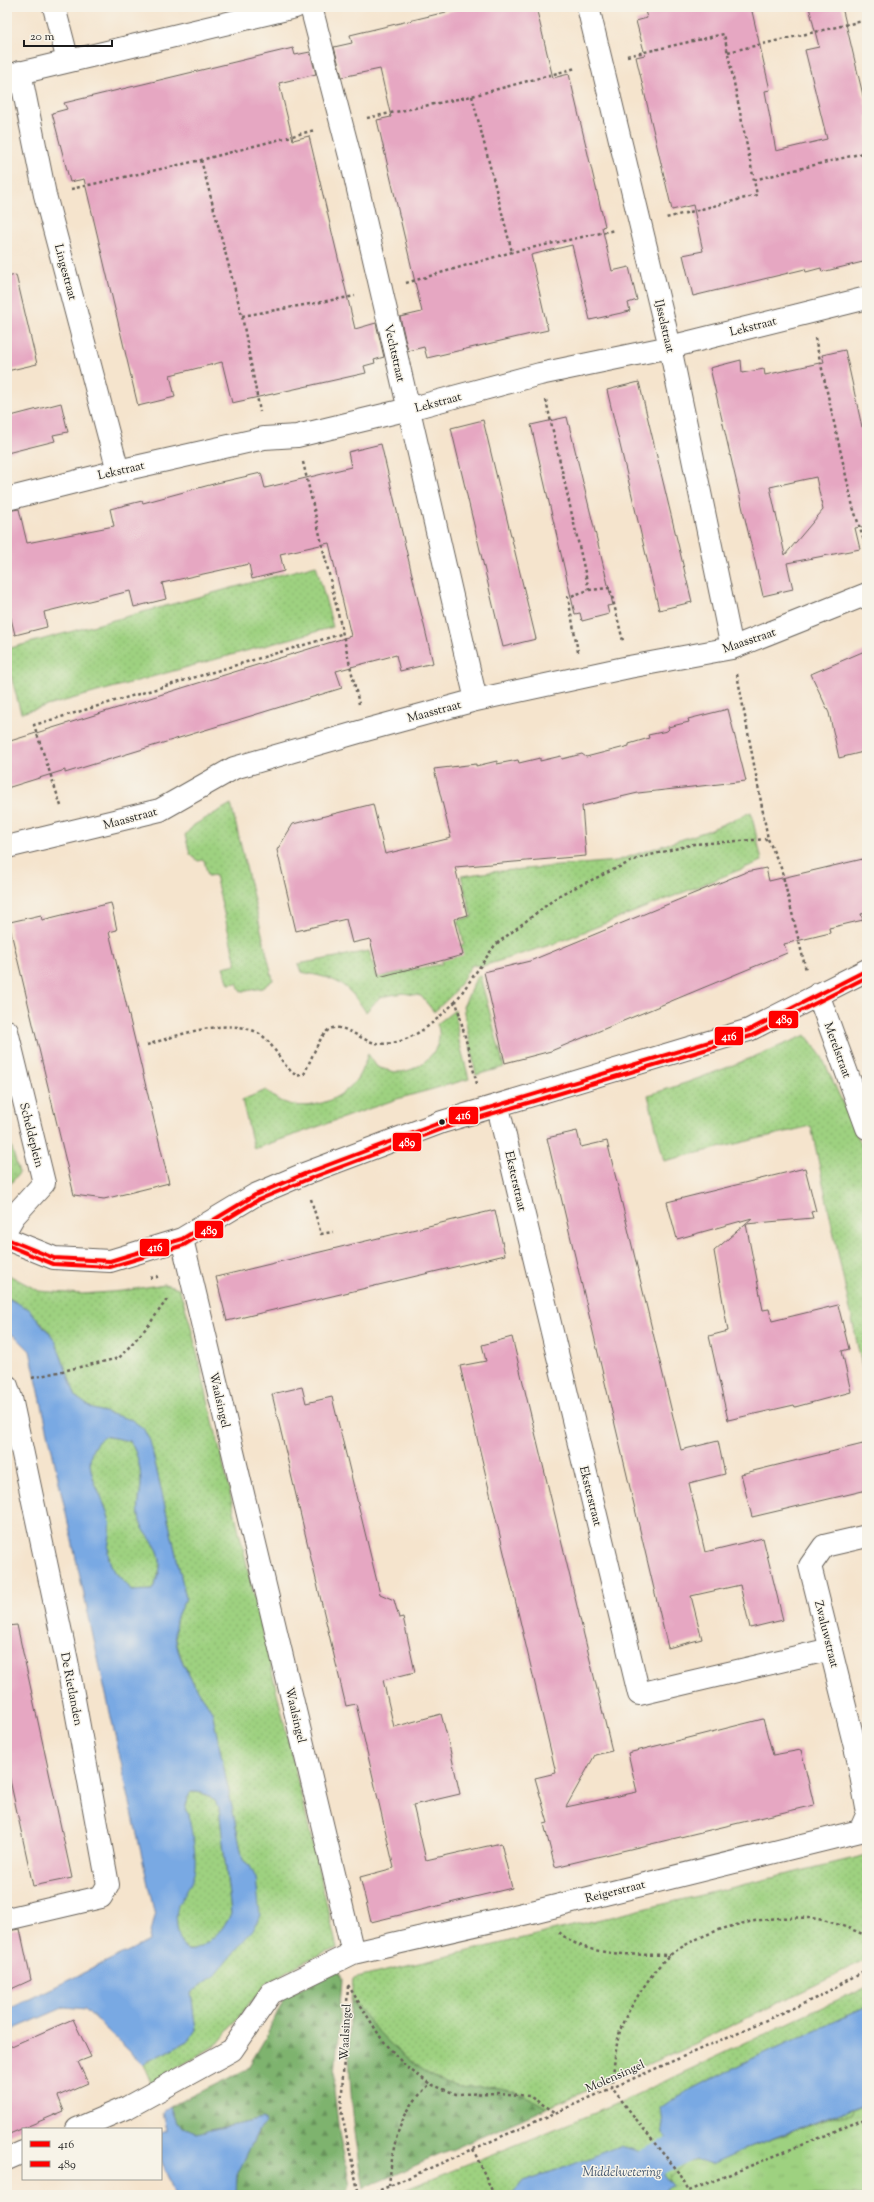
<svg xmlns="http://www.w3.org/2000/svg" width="874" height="2202" font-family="'Sorts Mill Goudy',serif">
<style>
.grass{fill:url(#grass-dots);stroke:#5d764e}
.forest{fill:url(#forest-firs);stroke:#4d6845}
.park{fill:url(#park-tufts);stroke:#5d764e}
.water{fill:#79a9e3;stroke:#4a6280;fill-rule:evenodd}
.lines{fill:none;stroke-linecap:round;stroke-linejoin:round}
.canal{stroke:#79a9e3;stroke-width:31}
.building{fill:#e6a7c2;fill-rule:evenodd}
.minor-casing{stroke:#68625a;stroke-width:24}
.path{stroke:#68625a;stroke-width:2.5;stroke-dasharray:3 3;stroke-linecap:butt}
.minor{stroke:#fff;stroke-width:22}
.bus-1-casing{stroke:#f7f3e8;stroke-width:7}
.bus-2-casing{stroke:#f7f3e8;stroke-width:7}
.bus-1{stroke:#f00;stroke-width:4}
.bus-2{stroke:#f00;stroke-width:4}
.bus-dot{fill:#1c1c1c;stroke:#f7f3e8;stroke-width:1.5}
.labels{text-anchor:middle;stroke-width:3;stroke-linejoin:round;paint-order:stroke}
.street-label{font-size:12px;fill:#1c1c1c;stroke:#f7f3e8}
.water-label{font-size:13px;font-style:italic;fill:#41546c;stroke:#f7f3e8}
.line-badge{stroke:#f7f3e8;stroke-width:1.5}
.badge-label{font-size:11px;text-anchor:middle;font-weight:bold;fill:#fff}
</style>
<defs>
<pattern id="grass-dots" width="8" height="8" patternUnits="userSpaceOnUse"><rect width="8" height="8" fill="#9ed180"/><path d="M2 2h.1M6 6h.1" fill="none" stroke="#88b36e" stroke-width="1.8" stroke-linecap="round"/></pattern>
<pattern id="forest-firs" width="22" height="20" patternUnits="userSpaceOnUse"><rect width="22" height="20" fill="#7eb36e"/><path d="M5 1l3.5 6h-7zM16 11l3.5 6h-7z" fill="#66915a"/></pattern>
<pattern id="park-tufts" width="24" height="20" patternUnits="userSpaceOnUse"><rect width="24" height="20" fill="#9ed180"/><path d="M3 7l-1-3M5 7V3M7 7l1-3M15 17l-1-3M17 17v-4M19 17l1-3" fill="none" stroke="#88b36e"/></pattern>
</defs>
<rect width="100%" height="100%" fill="#f7f3e8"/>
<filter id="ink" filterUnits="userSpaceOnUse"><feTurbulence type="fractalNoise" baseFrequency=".025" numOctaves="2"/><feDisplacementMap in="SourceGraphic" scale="8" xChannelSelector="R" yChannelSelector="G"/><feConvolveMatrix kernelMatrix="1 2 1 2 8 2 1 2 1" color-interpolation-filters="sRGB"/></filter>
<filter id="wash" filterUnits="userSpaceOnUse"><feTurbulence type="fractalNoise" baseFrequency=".012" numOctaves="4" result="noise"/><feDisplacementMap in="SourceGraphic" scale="16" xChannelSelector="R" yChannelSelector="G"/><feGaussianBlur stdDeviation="0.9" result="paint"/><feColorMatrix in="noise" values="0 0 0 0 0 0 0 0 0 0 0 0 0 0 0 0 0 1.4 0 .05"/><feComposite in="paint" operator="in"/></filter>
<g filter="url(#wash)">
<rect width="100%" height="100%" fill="#f5e4cd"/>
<path class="grass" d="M 316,565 L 333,627 L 21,713 L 7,661 L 7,649 Z
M 231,804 L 273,980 L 262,988 L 241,992 L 237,983 L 229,984 L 223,967 L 236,964 L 215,875 L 208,876 L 204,860 L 198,861 L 190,854 L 185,835 L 194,825 Z
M 751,812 L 762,861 L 556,943 L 483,966 L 472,965 L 453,994 L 434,1012 L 421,996 L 403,993 L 380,997 L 366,1012 C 345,981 337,979 301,972 L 298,964 L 369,951 L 377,977 L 442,964 L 439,951 L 464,944 L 458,920 L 472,917 L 461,876 L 490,872 L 616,861 L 707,831 Z
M 477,976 L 480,976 L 504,1067 L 476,1075 L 463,1007 Z
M 455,1010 L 459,1041 L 469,1079 L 397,1099 L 254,1149 L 242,1100 L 266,1090 C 270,1094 274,1098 279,1100 C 305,1114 343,1101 358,1077 C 362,1070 365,1062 368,1054 L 377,1067 C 384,1069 392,1072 398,1072 C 421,1072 447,1047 437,1024 Z
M 806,1035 L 822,1057 L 867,1157 L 867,1390 L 811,1126 L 664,1161 L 648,1095 C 702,1079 754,1057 806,1035 Z
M 7,1131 L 19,1173 L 7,1188 Z
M 7,1274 L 39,1291 L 82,1294 L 123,1291 L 164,1284 L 179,1288 L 190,1323 L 337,1948 L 301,1963 L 265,1985 L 216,2045 L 151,2083 L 143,2064 L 187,2041 L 196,2031 L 191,1993 L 215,1974 L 250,1866 L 243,1860 L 212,1711 C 195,1687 171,1651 176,1621 C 177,1613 183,1605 186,1598 L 150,1441 L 111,1414 L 93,1409 L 76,1397 L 55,1340 L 42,1323 L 13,1300 L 7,1298 Z
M 104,1436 L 130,1441 C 138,1455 141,1468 141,1484 C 140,1498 136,1510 141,1524 C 146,1537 160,1546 160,1561 C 161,1572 156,1581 152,1590 L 132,1591 C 124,1580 113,1574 109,1559 C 106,1547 112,1535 110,1523 C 105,1493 72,1461 104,1436 Z
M 190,1792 C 205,1792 210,1796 219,1807 L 231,1913 C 230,1924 197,1959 185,1948 C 176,1942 174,1910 178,1901 C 181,1895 188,1890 190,1883 C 192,1878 190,1870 190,1865 C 190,1848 189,1832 189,1816 L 185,1809 Z
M 867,1855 L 867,1960 L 687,2047 L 547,2108 C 532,2099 517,2091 499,2088 C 485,2086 470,2090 456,2086 C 413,2074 379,2033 351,2000 L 353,1979 Z
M 867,1986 L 867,2007 L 745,2062 L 673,2099 L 663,2133 L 686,2156 L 747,2148 L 867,2103 L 867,2195 L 661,2193 L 672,2186 L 566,2167 L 523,2181 L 512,2195 L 392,2195 L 612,2106 Z"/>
<path class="forest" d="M 339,1972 L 342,1978 L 334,2090 L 339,2132 L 350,2185 L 347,2195 L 236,2195 L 237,2175 L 258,2131 L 265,2124 L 263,2119 L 197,2133 L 185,2129 L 176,2123 L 170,2107 L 247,2069 L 266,2037 L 285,1996 Z
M 351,2000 C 379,2033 413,2074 456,2086 C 470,2090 486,2086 499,2088 C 517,2090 532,2099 547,2108 L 364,2188 C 352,2121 346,2068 351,2000 Z"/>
<path class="park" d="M 867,2103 L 867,2195 L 653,2195 L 672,2186 L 669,2178 L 686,2162 L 747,2148 L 837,2116 L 852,2113 L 853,2109 Z"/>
<path class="water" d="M 7,1298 L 29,1309 L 55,1340 L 76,1397 L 93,1409 L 132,1420 L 143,1428 L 150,1441 L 186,1598 C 183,1605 177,1613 176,1621 C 170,1652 195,1686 212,1711 L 243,1860 L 250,1866 L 256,1878 L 260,1915 L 255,1927 L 215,1975 L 191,1993 L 196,2031 L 187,2041 L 143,2064 L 85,2009 L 65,2007 L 7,2032 L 7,2010 L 149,1941 L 155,1916 L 30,1351 L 16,1337 L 7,1332 ZM 104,1436 L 130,1441 C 138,1455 141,1468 141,1485 C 140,1498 136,1511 141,1524 C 146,1537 160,1546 160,1561 C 161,1572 156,1582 152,1590 L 132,1591 C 124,1580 113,1574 109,1559 C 106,1547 112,1535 110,1523 C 105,1494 72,1461 104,1436 ZM 190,1792 C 205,1791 210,1796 219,1807 L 231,1913 C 230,1924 197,1958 185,1949 C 181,1945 179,1937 178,1932 C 171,1895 188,1901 194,1873 C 198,1856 191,1833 189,1815 L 185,1809 Z
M 867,2007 L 867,2103 L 747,2148 L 711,2164 L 686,2156 L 663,2133 L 660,2108 L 673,2099 L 745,2062 Z
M 170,2107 L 176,2123 L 185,2129 L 197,2133 L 263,2119 L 265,2124 L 258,2131 L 237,2175 L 236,2195 L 175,2195 L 161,2160 L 161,2132 L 167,2130 L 163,2112 Z
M 620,2146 C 653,2154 653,2160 673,2186 L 667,2188 L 661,2195 L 512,2195 L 523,2181 L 566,2167 Z"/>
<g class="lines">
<path class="canal" d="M 583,2195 L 717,2131"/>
</g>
<g id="blocks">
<path class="building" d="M 467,7 L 536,7 L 553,78 L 569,74 L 605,226 L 602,227 L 612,271 L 629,267 L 637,300 L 628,303 L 630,311 L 590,320 L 572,245 L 531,255 L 548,330 L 427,358 L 424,347 L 408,351 L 400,317 L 422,312 L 377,120 L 391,117 L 380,69 L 342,77 L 334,47 L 352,43 L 350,35 Z
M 644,7 L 751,7 L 770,90 L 765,91 L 776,151 L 827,139 L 805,50 L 819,47 L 809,7 L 842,7 L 867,112 L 867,261 L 822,272 L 821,268 L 806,272 L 805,269 L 693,296 L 683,255 L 703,251 L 693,205 L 672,210 L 636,57 L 645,55 L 636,21 L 647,18 Z
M 293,48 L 295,55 L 310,52 L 316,74 L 279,83 L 293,140 L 309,136 L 355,329 L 376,323 L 384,357 L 374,360 L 375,363 L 364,366 L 366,373 L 232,403 L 222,362 L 170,375 L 175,397 L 138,406 L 84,179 L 70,182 L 52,113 L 67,109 L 64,103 Z
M 16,275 L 37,364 L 7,371 L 7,277 Z
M 845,350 L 862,427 L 867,426 L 867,526 L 855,528 L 860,549 L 787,563 L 793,589 L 763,596 L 710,368 L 741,360 L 742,373 L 764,369 L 765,375 L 824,362 L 822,355 ZM 816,477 L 823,510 L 785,555 L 770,487 Z
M 639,382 L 692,602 L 659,610 L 607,390 Z
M 61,403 L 68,432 L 53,435 L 55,441 L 7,453 L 7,417 Z
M 567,417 L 613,605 L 607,606 L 609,614 L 582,621 L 580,613 L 575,614 L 531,425 Z
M 483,420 L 536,639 L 503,647 L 451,428 Z
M 381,444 L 433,663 L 400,671 L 396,655 L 336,671 L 342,688 L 65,773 L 65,770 L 7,788 L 7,742 L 351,636 L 329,543 L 280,554 L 284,571 L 252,579 L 249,564 L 162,583 L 166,599 L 134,607 L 130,591 L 44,612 L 47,627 L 15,635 L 7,602 L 7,511 L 19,509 L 27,543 L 114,526 L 110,509 L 142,501 L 143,503 L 217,483 L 261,473 L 265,488 L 351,467 L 348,452 Z
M 867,650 L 867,751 L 839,758 L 829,713 L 811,674 Z
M 728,709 L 746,781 L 638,793 L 582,806 L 586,856 L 455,867 L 467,915 L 454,919 L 463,955 L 379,977 L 370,939 L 352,943 L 346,919 L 296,931 L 277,850 L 293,824 L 373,804 L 385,854 L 451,838 L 434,769 L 476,764 L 476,766 L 497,761 L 497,764 L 518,760 L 519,763 L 540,758 L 540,761 L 561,756 L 562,759 L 582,754 L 586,757 L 629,746 L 629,744 L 649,738 L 648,735 L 667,731 L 669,729 L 668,727 L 689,722 L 688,719 Z
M 867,858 L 867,913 L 861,914 L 863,920 L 829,928 L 830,933 L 784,944 L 787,953 L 551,1051 L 505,1063 L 484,972 L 530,961 L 746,872 L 766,868 L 769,881 Z
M 111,903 L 117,930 L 109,932 L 169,1183 L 104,1199 L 74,1195 L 10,928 L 10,922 L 41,915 L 42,920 Z
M 577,1131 L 581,1147 L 607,1141 L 681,1450 L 718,1441 L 725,1474 L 689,1483 L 705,1552 L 763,1538 L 783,1620 L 750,1628 L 740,1585 L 691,1596 L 702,1639 L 668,1648 L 547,1138 Z
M 805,1168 L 816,1211 L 811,1212 L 813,1218 L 746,1224 L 763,1310 L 769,1309 L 772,1321 L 838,1305 L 849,1349 L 842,1351 L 851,1392 L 795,1407 L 794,1405 L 728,1420 L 709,1336 L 728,1331 L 714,1251 L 752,1218 L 677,1239 L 667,1202 Z
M 495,1210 L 505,1255 L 227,1321 L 216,1277 Z
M 512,1337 L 612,1751 L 595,1755 L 566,1807 L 637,1792 L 628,1753 L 763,1719 L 773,1755 L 801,1750 L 814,1805 L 555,1867 L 544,1824 L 548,1823 L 535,1778 L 556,1773 L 460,1366 L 486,1361 L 482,1345 Z
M 302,1387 L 306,1403 L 332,1397 L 380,1594 L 394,1600 L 399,1618 L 403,1617 L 415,1672 L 383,1680 L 394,1727 L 441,1714 L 447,1736 L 460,1794 L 413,1805 L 426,1860 L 501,1843 L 512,1888 L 371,1922 L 360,1877 L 394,1868 L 356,1704 L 346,1706 L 272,1394 Z
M 867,1443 L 867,1490 L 752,1517 L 741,1474 Z
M 17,1625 L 72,1878 L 33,1886 L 7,1766 L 7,1626 Z
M 20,1929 L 31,1980 L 7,1991 L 7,1931 Z
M 73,2019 L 91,2057 L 78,2062 L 88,2083 L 58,2096 L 64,2111 L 7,2135 L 7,2048 Z"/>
</g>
</g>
<g filter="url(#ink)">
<use href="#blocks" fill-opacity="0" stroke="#68625a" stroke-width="1"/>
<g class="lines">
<g class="minor-casing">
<path id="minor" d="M 54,7 L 68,61
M 311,7 L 353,168 L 476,700
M 588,7 L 670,347 L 732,648
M 20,72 L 45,195 L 118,471
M 7,76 L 295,7
M 7,499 L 118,471 L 264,438 L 297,436 L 409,409 L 540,374 L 670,347 L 867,298
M 7,847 L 160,810 L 234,768 L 366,730 L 476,700 L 629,667 L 732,648 L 867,594
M 818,994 L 867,1128
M 7,1031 L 44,1183 L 14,1216 L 7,1228
M 498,1107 L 639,1694 L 831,1649
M 7,1239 L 54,1258 L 110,1261 L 182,1239 L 255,1195 L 304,1174 L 442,1122 L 749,1030 L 867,970
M 182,1239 L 353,1953
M 7,1386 L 11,1398 L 67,1661 L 108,1885 L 101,1897 L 7,1919
M 867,1536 L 824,1546 L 810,1566 L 858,1759 L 867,1755
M 858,1759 L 867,1808
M 77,2129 L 128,2107 L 232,2050 L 271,1993 L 353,1953 L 536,1911 L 860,1831 L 867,1815
M 7,2159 L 23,2152"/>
</g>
<path class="path" d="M 728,52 L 867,20
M 627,56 L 724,34 L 757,195 L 666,218
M 472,96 L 512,252
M 367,118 L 472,96 L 576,68
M 201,160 L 242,316 L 260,412
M 754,180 L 867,152
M 71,189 L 201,160 L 315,130
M 406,283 L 512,252 L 615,230
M 242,316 L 355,296
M 815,338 L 853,507 L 867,550
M 546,400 L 589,590
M 303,462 L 359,704
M 578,652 L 568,597 L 589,590 L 610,588 L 623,641
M 737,674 L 768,839 L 781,868 L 806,970
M 61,806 L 34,725 L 341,634
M 147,1045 C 178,1035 238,1013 265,1038 C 277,1050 283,1067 297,1076 L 304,1074 C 310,1063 319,1035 330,1029 C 344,1023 359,1039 372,1042 C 404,1051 435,1022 456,1001
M 477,1084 L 456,1001 L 495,945 L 561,894 L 639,858 L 694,844 L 768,839
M 311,1199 L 321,1234 L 333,1232
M 150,1278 L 157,1277 L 159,1274
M 32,1378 L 119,1358 L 148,1326 L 168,1298
M 559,1932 C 586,1958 634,1954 669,1955
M 867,1936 C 852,1929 826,1919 809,1918 C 763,1915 708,1927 670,1955 C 657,1964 628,2009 622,2025 C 615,2044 614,2068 612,2088 L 660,2150 L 679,2172 L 689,2191 L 867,2118
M 348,1985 L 381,2038 L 405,2066 L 430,2084 L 456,2094 L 499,2093 L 529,2096 L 555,2112
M 348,1986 L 341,2110 L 359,2195
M 473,2149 L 494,2195
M 389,2186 C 393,2143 397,2115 430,2084
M 369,2195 L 816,1998 L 867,1969"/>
<use href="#minor" class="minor"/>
<g class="bus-1-casing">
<path id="bus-1" d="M 7,1239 L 54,1258 L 110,1261 L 182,1239 L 255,1195 L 304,1174 L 442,1122 L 749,1030 L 867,970"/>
</g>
<g class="bus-2-casing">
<path id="bus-2" d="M 7,1245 L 53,1264 L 110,1267 L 184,1245 L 258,1200 L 306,1180 L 444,1128 L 751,1036 L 867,977"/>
</g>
<use href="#bus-1" class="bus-1"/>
<use href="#bus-2" class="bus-2"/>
</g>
</g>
<circle class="bus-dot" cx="442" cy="1122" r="3.5"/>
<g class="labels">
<g class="street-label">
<text transform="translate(66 272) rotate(75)" y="4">Lingestraat</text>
<text transform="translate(665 326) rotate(77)" y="4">IJsselstraat</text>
<text transform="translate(753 326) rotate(-14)" y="4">Lekstraat</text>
<text transform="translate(395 353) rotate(77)" y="4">Vechtstraat</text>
<text transform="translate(438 402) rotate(-15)" y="4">Lekstraat</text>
<text transform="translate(121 470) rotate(-13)" y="4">Lekstraat</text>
<text transform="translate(749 640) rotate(-19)" y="4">Maasstraat</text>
<text transform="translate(434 711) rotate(-15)" y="4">Maasstraat</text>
<text transform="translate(130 818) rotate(-15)" y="4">Maasstraat</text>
<text transform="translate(838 1050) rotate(70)" y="4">Merelstraat</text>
<text transform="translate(32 1135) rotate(76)" y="4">Scheldeplein</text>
<text transform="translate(516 1181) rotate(77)" y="4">Eksterstraat</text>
<text transform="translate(220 1400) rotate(77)" y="4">Waalsingel</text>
<text transform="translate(591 1496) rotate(76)" y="4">Eksterstraat</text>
<text transform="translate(827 1634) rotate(76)" y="4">Zwaluwstraat</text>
<text transform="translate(72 1689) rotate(79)" y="4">De Rietlanden</text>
<text transform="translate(296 1715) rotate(77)" y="4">Waalsingel</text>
<text transform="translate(615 1891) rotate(-14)" y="4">Reigerstraat</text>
<text transform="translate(345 2032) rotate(-87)" y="4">Waalsingel</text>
<text transform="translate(615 2076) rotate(-24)" y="4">Molensingel</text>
</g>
<g class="water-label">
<text x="622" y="2176">Middelwetering</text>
</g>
</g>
<g class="line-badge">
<rect x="768" y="1010" width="31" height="19" rx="4" fill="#f00"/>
<rect x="714" y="1026" width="30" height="20" rx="4" fill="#f00"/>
<rect x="448" y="1106" width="31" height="19" rx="4" fill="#f00"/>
<rect x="392" y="1132" width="30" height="20" rx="4" fill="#f00"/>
<rect x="194" y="1220" width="30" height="19" rx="4" fill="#f00"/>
<rect x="139" y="1238" width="31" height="19" rx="4" fill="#f00"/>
</g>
<g class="badge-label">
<text x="784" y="1023">489</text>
<text x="729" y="1040">416</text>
<text x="463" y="1119">416</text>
<text x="407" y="1146">489</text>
<text x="209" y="1234">489</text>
<text x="155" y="1251">416</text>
</g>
<rect width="874" height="2202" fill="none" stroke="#f7f3e8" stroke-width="24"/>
<rect x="22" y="2128" width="140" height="52" fill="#f7f3e8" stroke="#9f9d96"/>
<rect x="30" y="2141" width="20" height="6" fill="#ff0000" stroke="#9f9d96"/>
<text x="58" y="2148" font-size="12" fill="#1c1c1c">416</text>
<rect x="30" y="2161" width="20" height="6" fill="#ff0000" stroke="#9f9d96"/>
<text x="58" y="2168" font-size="12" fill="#1c1c1c">489</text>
<path d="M24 40v6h88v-6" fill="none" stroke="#1c1c1c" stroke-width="2"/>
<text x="30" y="40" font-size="12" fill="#1c1c1c" stroke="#f7f3e8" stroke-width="3" paint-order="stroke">20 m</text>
</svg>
